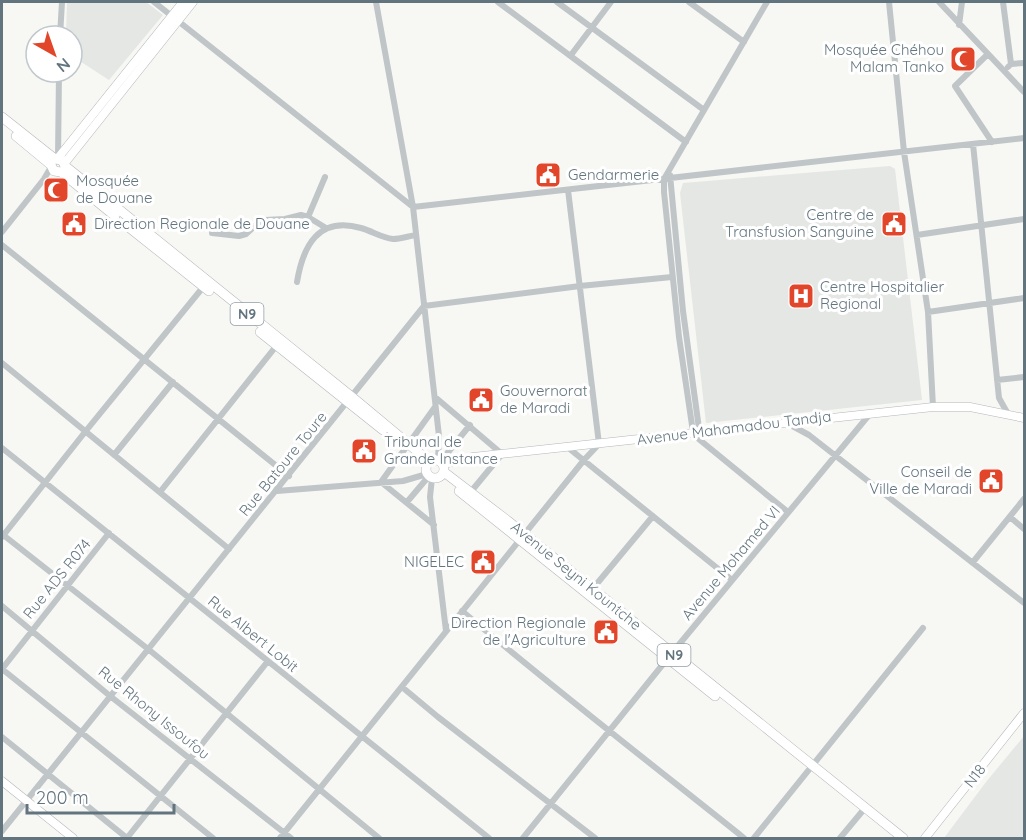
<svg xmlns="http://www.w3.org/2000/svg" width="1026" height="840" font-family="Quicksand,sans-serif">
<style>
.built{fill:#e5e7e5}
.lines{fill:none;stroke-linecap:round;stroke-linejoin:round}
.major-casing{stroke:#b2b8bb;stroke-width:9}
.highway-casing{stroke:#b4b8bb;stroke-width:10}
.minor{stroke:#c0c5c8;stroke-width:6}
.major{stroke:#fff;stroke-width:8}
.highway{stroke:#fff;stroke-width:9}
.labels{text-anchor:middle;stroke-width:6;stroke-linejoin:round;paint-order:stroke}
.shield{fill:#fff;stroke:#919ea5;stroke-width:1.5}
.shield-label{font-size:14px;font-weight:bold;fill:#62757f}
.poi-label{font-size:15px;fill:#62757f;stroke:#fff;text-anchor:start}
.street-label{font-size:15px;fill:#62757f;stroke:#fff}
</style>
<rect width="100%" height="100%" fill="#f7f7f4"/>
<path class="built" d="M 67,2 L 146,2 L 163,15 L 109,80 L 72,56 L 72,36 L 66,36 Z
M 890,166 L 895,169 L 922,400 L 706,423 L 680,193 L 683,183 Z
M 1024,736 L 1024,838 L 944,838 L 986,782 Z"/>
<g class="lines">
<g class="major-casing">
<path id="major" d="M 58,158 L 183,2
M 64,164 L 193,2
M 443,464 L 473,457 L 933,407 L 970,407 L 1024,418
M 2,781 L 73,838
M 925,838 L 1024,713"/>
</g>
<g class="highway-casing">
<path id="highway" d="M 2,117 L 55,159 L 62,160 L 65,166 L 352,397 L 429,461
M 16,136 L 51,165 L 54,171 L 61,172 L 115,216
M 126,225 L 209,291
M 260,332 L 383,430
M426 469a9 9 0 1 1 18 0a9 9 0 1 1-18 0Z
M 444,472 L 508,521 L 903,838
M 459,491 L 715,696"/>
</g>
<path class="minor" d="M 154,2 L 413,207 L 1024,138
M 376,2 L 413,207 L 439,436 L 438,460
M 498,2 L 686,142
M 557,2 L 704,110
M 689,2 L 744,42
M 767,2 L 664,179 L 664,192 L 679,337 L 693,432 L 695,436 L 788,512
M 889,2 L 904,152 L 928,312 L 933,407
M 939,2 L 1024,92
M 1003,2 L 1011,64
M 959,25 L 962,2
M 60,36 L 62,2
M 988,54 L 955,86 L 992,142
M 571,55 L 611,2
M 1008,67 L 1011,64 L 1024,63
M 973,144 L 999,398 L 1008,414
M 58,158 L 59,72
M 670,175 L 683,311 L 700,436
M 325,177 L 308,217 L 326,228
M 2,232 L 44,179 L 51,167
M 212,233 L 239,236 L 246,234 L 256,225 L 265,220 L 285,219 L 301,215 L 308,217
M 917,235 L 1024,219
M 2,245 L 289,476
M 297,282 C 303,246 318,216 361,228 C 372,231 382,238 393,239 C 400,239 409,236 416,235
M 928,312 L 1024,298
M 2,363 L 229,549
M 997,380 L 1024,377
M 435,397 L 502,454 L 469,494
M 785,422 L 809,435 L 1024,603
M 566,446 L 732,580
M 2,448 L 489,838
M 114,455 L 173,382
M 441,461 L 470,425
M 432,478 L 430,497 L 446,631
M 277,491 L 403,481 L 427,474
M 160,492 L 277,345
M 407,502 L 429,476
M 1010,517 L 1024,529
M 434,525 L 381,482 L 435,407
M 2,534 L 148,649 L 379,838
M 2,537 L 85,432 L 204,286
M 973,562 L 1024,499
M 590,592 L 653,516
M 2,606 L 110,696 L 291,838
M 462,611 C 555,689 650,763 744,838
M 2,669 L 213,838
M 2,669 L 109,533
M 402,687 L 438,717 L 595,838
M 2,737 L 127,838
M 2,831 L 424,306 L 580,286 L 672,277
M 127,838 L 268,661
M 280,838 L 584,460 L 599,444 L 568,190
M 523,838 L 672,653 L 869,415
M 754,838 L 923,628
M 840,838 L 865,808"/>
<use href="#major" class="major"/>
<use href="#highway" class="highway"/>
</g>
<defs>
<g id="mosque-square" transform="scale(1.35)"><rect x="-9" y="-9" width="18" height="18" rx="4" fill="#e1462a" stroke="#fff"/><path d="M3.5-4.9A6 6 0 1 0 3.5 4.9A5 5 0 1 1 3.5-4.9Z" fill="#fff"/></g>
<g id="civic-square" transform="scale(1.35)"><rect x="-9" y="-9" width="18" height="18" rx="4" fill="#e1462a" stroke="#fff"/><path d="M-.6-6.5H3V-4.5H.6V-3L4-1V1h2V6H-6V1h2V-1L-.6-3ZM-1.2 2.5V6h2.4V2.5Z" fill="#fff"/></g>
<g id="hospital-square" transform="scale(1.35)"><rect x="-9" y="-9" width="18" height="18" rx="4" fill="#e1462a" stroke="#fff"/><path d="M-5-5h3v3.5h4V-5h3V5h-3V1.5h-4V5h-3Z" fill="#fff"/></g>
</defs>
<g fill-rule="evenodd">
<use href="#mosque-square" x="963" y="59"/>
<use href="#civic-square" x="548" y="175"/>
<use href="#mosque-square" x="56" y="190"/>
<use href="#civic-square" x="74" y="224"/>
<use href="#civic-square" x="894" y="224"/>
<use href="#hospital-square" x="801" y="296"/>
<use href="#civic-square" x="481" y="400"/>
<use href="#civic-square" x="364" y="451"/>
<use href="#civic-square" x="991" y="481"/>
<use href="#civic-square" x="483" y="562"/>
<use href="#civic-square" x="606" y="632"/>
</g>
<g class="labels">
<g class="shield">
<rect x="230.5" y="303" width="33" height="22" rx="4.5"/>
<rect x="657.5" y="644" width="33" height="22" rx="4.5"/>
</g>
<g class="shield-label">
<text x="247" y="319">N9</text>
<text x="674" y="660">N9</text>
</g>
<g class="poi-label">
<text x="944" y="55" text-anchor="end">Mosquée Chéhou<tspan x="944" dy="17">Malam Tanko</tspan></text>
<text x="568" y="180">Gendarmerie</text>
<text x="76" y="186">Mosquée<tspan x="76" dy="17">de Douane</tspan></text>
<text x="874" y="220" text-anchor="end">Centre de<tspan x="874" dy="17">Transfusion Sanguine</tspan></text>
<text x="94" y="229">Direction Regionale de Douane</text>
<text x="820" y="292">Centre Hospitalier<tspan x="820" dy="17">Regional</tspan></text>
<text x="500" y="396">Gouvernorat<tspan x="500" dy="17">de Maradi</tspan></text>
<text x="384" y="447">Tribunal de<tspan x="384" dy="17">Grande Instance</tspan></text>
<text x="972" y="477" text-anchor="end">Conseil de<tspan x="972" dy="17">Ville de Maradi</tspan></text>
<text x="464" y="567" text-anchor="end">NIGELEC</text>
<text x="586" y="628" text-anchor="end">Direction Regionale<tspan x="586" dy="17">de l'Agriculture</tspan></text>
</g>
<g class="street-label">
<text transform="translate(734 428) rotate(-7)" y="5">Avenue Mahamadou Tandja</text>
<text transform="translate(283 464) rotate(-51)" y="5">Rue Batoure Toure</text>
<text transform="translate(731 563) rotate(-50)" y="5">Avenue Mohamed VI</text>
<text transform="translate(576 576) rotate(39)" y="5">Avenue Seyni Kountche</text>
<text transform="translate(57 579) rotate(-51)" y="5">Rue ADS R074</text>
<text transform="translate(253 634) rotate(39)" y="5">Rue Albert Lobit</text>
<text transform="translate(154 713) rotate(39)" y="5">Rue Rhony Issoufou</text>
<text transform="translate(975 776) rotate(-52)" y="5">N18</text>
</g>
</g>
<rect width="1026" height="840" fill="none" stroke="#62757f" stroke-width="6"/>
<g transform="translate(54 54) rotate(140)"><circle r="28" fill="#ffffff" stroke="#c0c8cc" stroke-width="1.5"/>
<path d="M0-4.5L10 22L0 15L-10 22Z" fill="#e1462a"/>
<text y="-9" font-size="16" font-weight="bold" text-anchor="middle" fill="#62757f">N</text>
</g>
<path d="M27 804v9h147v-9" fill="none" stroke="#62757f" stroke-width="3"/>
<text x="36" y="804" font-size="18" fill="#62757f" stroke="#ffffff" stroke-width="4.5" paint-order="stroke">200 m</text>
</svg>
